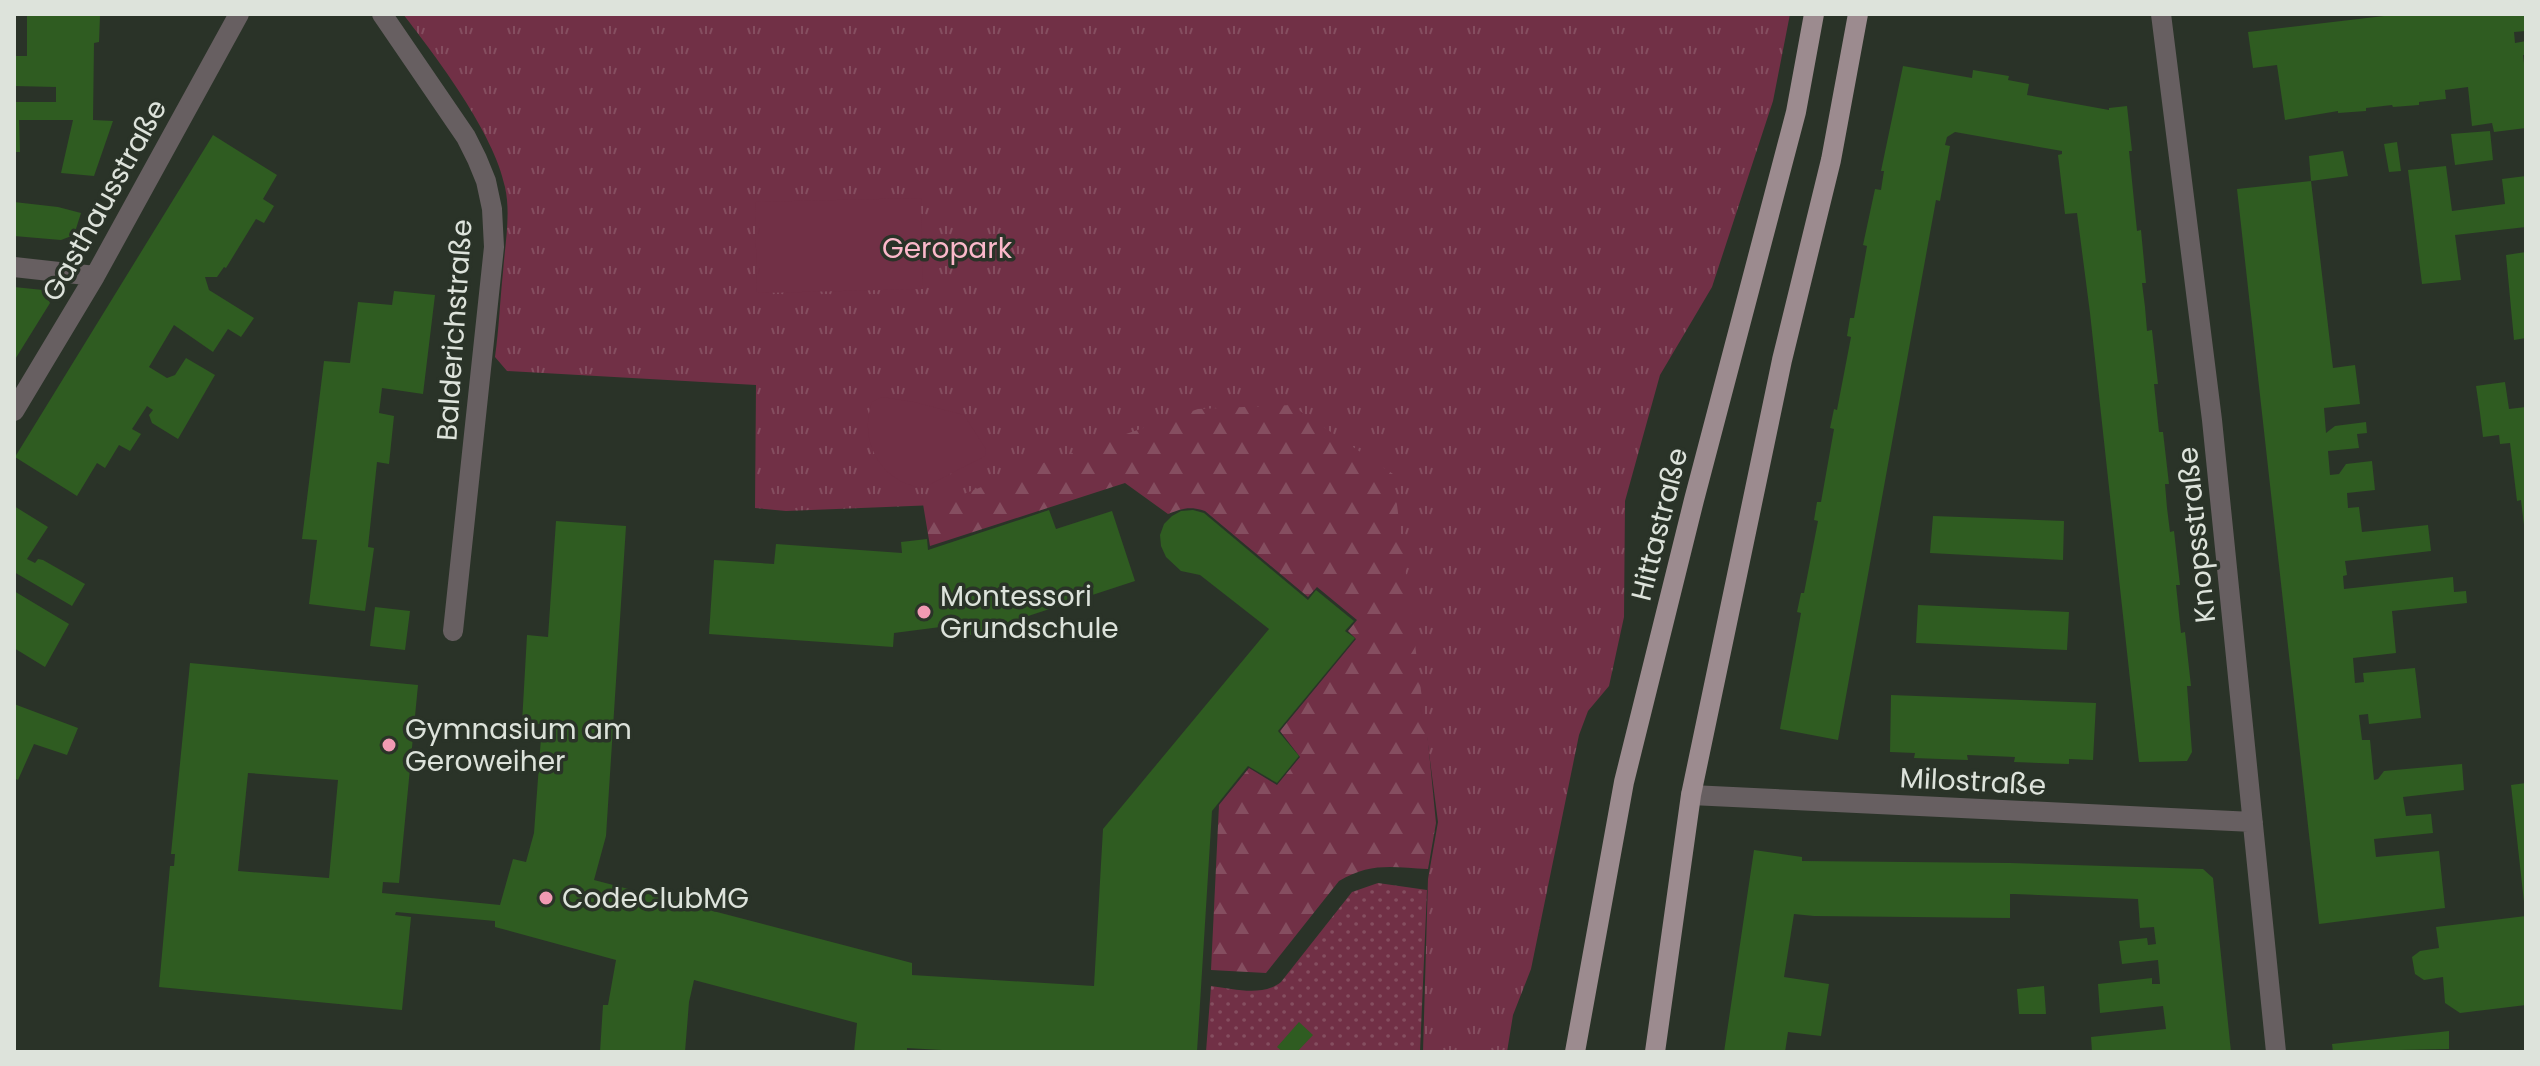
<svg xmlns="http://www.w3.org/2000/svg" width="2540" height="1066" font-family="Poppins,sans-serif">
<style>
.grass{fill:url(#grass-dots)}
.forest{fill:url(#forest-firs)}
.park{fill:url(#park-tufts)}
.pitch{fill:#713046}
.building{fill:#2f5c21;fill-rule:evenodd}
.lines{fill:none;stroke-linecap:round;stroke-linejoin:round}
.minor{stroke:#675f61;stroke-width:20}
.major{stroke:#9c8b8f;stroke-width:20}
.poi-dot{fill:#f19ab3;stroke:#2a3328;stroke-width:3}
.labels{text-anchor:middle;stroke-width:7;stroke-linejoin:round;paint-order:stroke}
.street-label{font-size:28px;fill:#dde3db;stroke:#2a3328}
.park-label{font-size:28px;fill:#fbb8ca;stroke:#2a3328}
.poi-label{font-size:28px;fill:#dde3db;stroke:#2a3328;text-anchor:start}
</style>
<defs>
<pattern id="grass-dots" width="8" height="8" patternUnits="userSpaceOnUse" patternTransform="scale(2)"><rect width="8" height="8" fill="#713046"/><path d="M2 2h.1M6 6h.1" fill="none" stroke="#854e60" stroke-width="1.8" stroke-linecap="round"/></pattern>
<pattern id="forest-firs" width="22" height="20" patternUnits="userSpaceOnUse" patternTransform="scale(2)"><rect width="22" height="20" fill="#713046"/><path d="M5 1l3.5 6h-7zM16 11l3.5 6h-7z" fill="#854e60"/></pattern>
<pattern id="park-tufts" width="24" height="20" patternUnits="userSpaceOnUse" patternTransform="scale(2)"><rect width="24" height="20" fill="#713046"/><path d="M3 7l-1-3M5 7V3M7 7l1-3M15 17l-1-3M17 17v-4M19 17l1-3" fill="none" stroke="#854e60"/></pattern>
</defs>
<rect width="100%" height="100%" fill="#2a3328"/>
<path class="grass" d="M 1378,883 L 1427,890 L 1420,1052 L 1206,1052 L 1211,986 C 1235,989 1262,997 1281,982 L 1352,892 Z"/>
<path class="forest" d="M 1149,328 L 1400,456 L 1436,823 L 1428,869 C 1393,867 1370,862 1339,881 L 1266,973 L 1211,970 L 1219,805 L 1249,768 L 1277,785 L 1300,757 L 1280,731 L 1356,639 L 1348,631 L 1357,620 L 1317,587 L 1308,597 L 1205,511 C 1191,506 1182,508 1168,514 L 1125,483 L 930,546 L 923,504 Z"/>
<path class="park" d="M 403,14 L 1790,14 L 1773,101 L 1712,287 L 1660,375 L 1625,501 L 1624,617 L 1609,686 L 1588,711 L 1579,735 L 1531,969 L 1513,1015 L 1507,1052 L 1423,1052 L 1428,879 L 1438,822 L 1393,474 L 1291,405 L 1198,409 L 1037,465 L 936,505 L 786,511 L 755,508 L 756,385 L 507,371 L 495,357 C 499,329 500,300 503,272 C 505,244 511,214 505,187 C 494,133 437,58 403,14 Z"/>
<path class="pitch" d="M 921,198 L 923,289 L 757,293 L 755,202 Z
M 882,397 L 914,402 L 964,415 L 986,449 L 985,456 L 923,488 C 881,483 858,441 872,402 Z"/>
<path class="building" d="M 27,14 L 100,16 L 99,42 L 94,43 L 93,120 L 113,121 L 94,176 L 61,173 L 73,120 L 19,120 L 20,152 L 14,152 L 14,102 L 56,102 L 56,87 L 14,86 L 14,56 L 27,56 Z
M 2401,14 L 2526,14 L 2526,31 L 2514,32 L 2515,43 L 2526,41 L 2526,55 L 2523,55 L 2526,80 L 2526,128 L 2494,132 L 2492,123 L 2472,126 L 2468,87 L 2445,90 L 2446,99 L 2419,102 L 2419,105 L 2393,107 L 2392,105 L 2366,108 L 2366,111 L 2338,113 L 2338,111 L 2285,120 L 2277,65 L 2253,68 L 2248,32 Z
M 1903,66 L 1972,78 L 1973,70 L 2009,76 L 2008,80 L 2029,84 L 2027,95 L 2109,110 L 2109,108 L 2127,106 L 2132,151 L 2129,151 L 2137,231 L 2141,230 L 2146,283 L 2142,283 L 2145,307 L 2147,331 L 2152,330 L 2158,384 L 2154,384 L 2159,432 L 2163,432 L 2169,484 L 2165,484 L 2167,508 L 2170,532 L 2174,531 L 2180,585 L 2176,585 L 2181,633 L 2185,632 L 2191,686 L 2187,686 L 2192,752 L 2187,761 L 2139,762 L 2090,313 L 2077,213 L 2065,214 L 2058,155 L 2062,154 L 2062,151 L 1955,132 L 1947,137 L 1945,145 L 1950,146 L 1940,201 L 1936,200 L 1838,740 L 1780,729 L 1801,613 L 1797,612 L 1801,593 L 1804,593 L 1818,521 L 1814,520 L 1817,502 L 1821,502 L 1834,429 L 1830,428 L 1834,409 L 1837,410 L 1851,337 L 1847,336 L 1850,318 L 1854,318 L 1867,246 L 1863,245 L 1875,189 L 1881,190 L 1884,171 L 1881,171 Z
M 2490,131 L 2493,160 L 2455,165 L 2451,134 Z
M 213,135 L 277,175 L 263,199 L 274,206 L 264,223 L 256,219 L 226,268 L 224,267 L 217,277 L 205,277 L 209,290 L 254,318 L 241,337 L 228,329 L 213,352 L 174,325 L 149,367 L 167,378 L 175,375 L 186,358 L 215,375 L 178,439 L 152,423 L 149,415 L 153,410 L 147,406 L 132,429 L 141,434 L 130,451 L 119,445 L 105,468 L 97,463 L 77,496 L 15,457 Z
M 2397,142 L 2401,171 L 2389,172 L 2384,144 Z
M 2343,151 L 2348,176 L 2311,181 L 2309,156 Z
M 2446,166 L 2452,211 L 2505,204 L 2502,179 L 2526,176 L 2526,227 L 2455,235 L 2461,280 L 2422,284 L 2408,170 Z
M 2311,181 L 2333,368 L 2355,365 L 2360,404 L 2324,408 L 2326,433 L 2335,426 L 2366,422 L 2367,433 L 2357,434 L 2359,448 L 2328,451 L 2330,475 L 2339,474 L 2346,464 L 2372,461 L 2375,490 L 2347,493 L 2348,508 L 2359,507 L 2362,532 L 2428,525 L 2431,551 L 2345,561 L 2347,575 L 2343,576 L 2344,589 L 2453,577 L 2454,592 L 2466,591 L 2467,603 L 2392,611 L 2396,653 L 2353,658 L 2355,683 L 2364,682 L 2363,673 L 2415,668 L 2421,718 L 2369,724 L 2368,714 L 2359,715 L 2362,740 L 2370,740 L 2374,780 L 2378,779 L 2384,771 L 2462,764 L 2464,790 L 2403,797 L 2406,816 L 2431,814 L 2433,833 L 2374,839 L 2376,857 L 2439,851 L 2445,908 L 2319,924 L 2237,189 Z
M 14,202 L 58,207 L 81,213 L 74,235 L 61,240 L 14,236 Z
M 2526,252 L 2526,338 L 2514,340 L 2506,255 Z
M 14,287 L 43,290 L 50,303 L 14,361 Z
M 394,291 L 435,295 L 423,394 L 382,388 L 379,413 L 394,416 L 389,464 L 377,462 L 368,547 L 374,548 L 365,611 L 309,604 L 317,540 L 302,539 L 324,361 L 350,363 L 358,302 L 392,305 Z
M 2505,382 L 2509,409 L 2526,407 L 2526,525 L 2524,525 L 2521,500 L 2517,501 L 2510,443 L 2500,444 L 2499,435 L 2483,437 L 2480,413 L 2476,386 Z
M 14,506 L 48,527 L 27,559 L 35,563 L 38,559 L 43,560 L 85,584 L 72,606 L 14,572 Z
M 1049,510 L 1056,529 L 1112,511 L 1135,581 L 961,638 L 956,625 L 894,633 L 893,647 L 709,634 L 714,560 L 774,564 L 776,544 L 902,553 L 901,542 L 927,539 L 928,550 Z
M 1193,510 L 1204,513 L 1308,600 L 1316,590 L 1354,621 L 1345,631 L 1355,638 L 1278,731 L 1299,756 L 1277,783 L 1248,766 L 1212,811 L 1197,1052 L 976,1052 L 907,1048 L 907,1052 L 854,1052 L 857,1023 L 694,980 L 689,1002 L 685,1052 L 600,1052 L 603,1005 L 608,1005 L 616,960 L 495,927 L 495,921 L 396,912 L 395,915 L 411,917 L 402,1010 L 159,987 L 170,866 L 174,866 L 175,854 L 171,854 L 190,663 L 418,685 L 399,883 L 383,882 L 382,893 L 500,905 L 513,859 L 526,862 L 534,833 L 542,724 L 522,723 L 527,635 L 548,637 L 556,521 L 626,526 L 606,836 L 594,880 L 912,963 L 912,975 L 1094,986 L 1103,829 L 1269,629 L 1200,575 L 1181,571 L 1166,557 L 1161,546 L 1160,535 L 1164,524 L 1172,516 L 1181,511 ZM 248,773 L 338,780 L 329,878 L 238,871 Z
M 1933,516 L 2064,521 L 2063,560 L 1930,553 Z
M 14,591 L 69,624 L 45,667 L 14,648 Z
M 1918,605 L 2069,612 L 2067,650 L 1916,643 Z
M 375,607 L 410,611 L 405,650 L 370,646 Z
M 1891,695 L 2096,703 L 2093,760 L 2069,759 L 2069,764 L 2014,762 L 2015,757 L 1992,756 L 1967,755 L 1968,760 L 1914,758 L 1915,753 L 1890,752 Z
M 14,704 L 78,728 L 67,755 L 34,744 L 18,780 L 14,778 Z
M 2526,783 L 2526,902 L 2524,902 L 2511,785 Z
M 1754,850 L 1802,857 L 1802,861 L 2010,863 L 2203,869 L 2213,878 L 2231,1052 L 2092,1052 L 2091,1037 L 2166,1029 L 2163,1006 L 2100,1013 L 2098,984 L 2152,978 L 2152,984 L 2160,984 L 2158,960 L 2122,964 L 2119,941 L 2147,938 L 2148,945 L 2156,944 L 2154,927 L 2140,928 L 2138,899 L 2014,894 L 2010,894 L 2010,918 L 1814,916 L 1794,914 L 1784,977 L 1829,984 L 1821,1036 L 1788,1032 L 1785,1052 L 1724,1052 Z
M 2526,916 L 2526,1005 L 2460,1013 L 2445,1003 L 2443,977 L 2424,980 L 2415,974 L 2412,957 L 2420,951 L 2439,948 L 2436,927 Z
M 2044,986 L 2046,1014 L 2019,1014 L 2017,989 Z
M 1299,1022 L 1313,1035 L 1297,1052 L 1283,1052 L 1277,1047 Z
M 2449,1031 L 2449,1049 L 2400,1050 L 2400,1052 L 2333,1052 L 2332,1044 Z"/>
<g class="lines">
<path class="minor" d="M 382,14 L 466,137 L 477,159 L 486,181 L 492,209 L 494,247 L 453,631
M 2161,14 L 2212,420 L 2276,1052
M 14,267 L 95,276
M 14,411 L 95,276 L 239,14
M 1691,795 L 2253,822"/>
<path class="major" d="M 1575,1052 L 1624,782 L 1694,500 L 1796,112 L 1814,14
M 1655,1052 L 1691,795 L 1782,360 L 1831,160 L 1858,14"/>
</g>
<g class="poi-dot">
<circle cx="924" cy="612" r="8"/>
<circle cx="389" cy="745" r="8"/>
<circle cx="546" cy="898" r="8"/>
</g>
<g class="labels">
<g class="street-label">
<text transform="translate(104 200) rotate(-61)" y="10">Gasthausstraße</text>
<text transform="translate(454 330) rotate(-86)" y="10">Balderichstraße</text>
<text transform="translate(1659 524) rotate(-76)" y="10">Hittastraße</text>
<text transform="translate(2196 535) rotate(-96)" y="10">Knopsstraße</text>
<text transform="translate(1973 781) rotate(3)" y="10">Milostraße</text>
</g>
<g class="park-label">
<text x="947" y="258">Geropark</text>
</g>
<g class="poi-label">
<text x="940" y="606">Montessori<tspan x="940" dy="32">Grundschule</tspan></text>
<text x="405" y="739">Gymnasium am<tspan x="405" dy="32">Geroweiher</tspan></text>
<text x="562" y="908">CodeClubMG</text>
</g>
</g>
<rect width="2540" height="1066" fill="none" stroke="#dde3db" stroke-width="32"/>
</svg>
